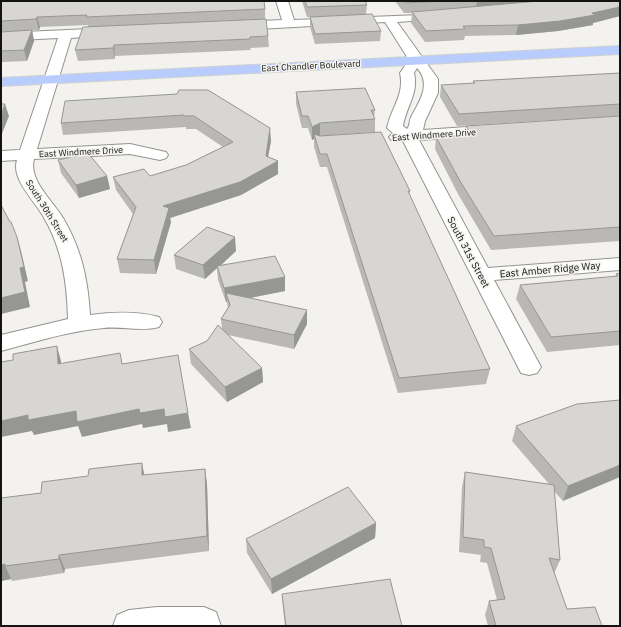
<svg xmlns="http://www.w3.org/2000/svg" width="621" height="627" font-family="'IBM Plex Sans',sans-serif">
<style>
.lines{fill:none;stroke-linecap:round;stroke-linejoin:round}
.minor-casing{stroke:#949390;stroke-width:2}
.major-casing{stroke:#d0d0d0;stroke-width:2}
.minor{fill:#fff;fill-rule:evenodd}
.major{fill:#b8cdfe;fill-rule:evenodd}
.wall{fill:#b9b8b5}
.shaded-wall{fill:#969694}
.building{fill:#d7d6d3;stroke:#969694}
.labels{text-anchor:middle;stroke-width:3;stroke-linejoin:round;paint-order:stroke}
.far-street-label{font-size:9px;fill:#131312;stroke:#f3f2ee}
.street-label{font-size:10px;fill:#131312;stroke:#f3f2ee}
</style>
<rect width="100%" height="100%" fill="#f3f2ee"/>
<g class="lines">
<g class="minor-casing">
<path id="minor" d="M 276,1 L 288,1 L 294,20 L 445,14 L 447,16 L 441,19 L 397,22 L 438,79 L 438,93 L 425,121 L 423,130 L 496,125 L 502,127 L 504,130 L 502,133 L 496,135 L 419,140 L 488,268 L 620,258 L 620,270 L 494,280 L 541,367 L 537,373 L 529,375 L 521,373 L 403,141 L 391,140 L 389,137 L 393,133 L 387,128 C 391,108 405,94 400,73 L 409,60 L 385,22 L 238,30 L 232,26 L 238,22 L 282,20 ZM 417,68 C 432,84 419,102 411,117 C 409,122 410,126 407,129 L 403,126 C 406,107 419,93 414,73 Z
M 112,28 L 118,32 L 116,35 L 71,38 L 37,149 L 130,144 L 166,152 L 168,155 L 166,158 L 160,160 L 130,154 L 34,159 C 28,180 53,201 63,218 C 81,248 88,279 90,315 C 113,312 136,311 159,317 L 162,322 L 159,327 C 141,332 122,326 104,328 C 69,331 35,342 1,351 L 1,335 L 68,319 C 67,281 62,248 43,216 C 34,200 11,179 17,160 L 1,161 L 1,151 L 20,150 L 58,38 L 1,41 L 1,33 Z
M 157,607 L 204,607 L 216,612 L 221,626 L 113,626 L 117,615 L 129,610 Z"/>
</g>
<g class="major-casing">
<path id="major" d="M 620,46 L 620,54 L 1,86 L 1,78 Z"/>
</g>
<use href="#minor" class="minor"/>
<use href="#major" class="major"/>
</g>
<path class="wall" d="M 1,1 L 265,9 L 265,19 L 268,36 L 269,47 L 250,48 L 251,50 L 115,56 L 115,59 L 78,61 L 75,50 L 88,27 L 88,25 L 40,27 L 39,30 L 32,30 L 34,41 L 27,61 L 1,62 Z
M 302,1 L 365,1 L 367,5 L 366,14 L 381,31 L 380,41 L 315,44 L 310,27 L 310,17 L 307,17 Z
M 395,1 L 620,1 L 620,16 L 593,23 L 593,25 L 558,31 L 516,35 L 465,36 L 464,40 L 425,42 L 411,23 L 412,13 L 404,13 Z
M 620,73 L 620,116 L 457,126 L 440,97 L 441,85 L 473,83 L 473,81 Z
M 296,92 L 375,110 L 374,117 L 375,119 L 375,132 L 320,136 L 410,191 L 409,195 L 490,369 L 486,384 L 398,393 L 327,167 L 320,167 L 314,147 L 314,139 L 312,140 L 308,128 L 302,128 L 296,104 Z
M 177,94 L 271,141 L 268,157 L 278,161 L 278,174 L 241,195 L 170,218 L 171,222 L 156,274 L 120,273 L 117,259 L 133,214 L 116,190 L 113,177 L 150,176 L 186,165 L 223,147 L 196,129 L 186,129 L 186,127 L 63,135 L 61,123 Z
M 620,116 L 620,241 L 491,250 L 458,194 L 435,149 L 436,137 L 465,135 L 466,126 Z
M 58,160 L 107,176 L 110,189 L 79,198 L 61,173 Z
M 236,251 L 220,265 L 285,277 L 285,291 L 250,298 L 307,324 L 294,349 L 228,335 L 262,368 L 263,382 L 227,402 L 191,364 L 189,349 L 207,341 L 222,329 L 221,319 L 228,309 L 227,302 L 226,302 L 218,280 L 217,268 L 205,279 L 176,269 L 174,255 Z
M 620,273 L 620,345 L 547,352 L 516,299 L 520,285 L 615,277 L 616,274 Z
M 620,400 L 563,501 L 554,491 L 560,560 L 554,574 L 567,609 L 602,626 L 488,626 L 485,615 L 489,601 L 497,600 L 487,563 L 480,562 L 481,555 L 459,552 L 462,487 L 465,472 L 549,484 L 512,441 L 516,426 Z
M 205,469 L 207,484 L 209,551 L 65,569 L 64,573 L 12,581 L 11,579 L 1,581 L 1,498 L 41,493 L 145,475 Z
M 376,523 L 375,538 L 272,594 L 247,553 L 246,539 Z
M 282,594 L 402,626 L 285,626 L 283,608 Z"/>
<path class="shaded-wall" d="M 477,1 L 545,1 L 476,8 Z
M 620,7 L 620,16 L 593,23 L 593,25 L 558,31 L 516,35 L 518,25 Z
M 37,17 L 40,27 L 39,30 L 36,19 Z
M 32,30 L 34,41 L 27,61 L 24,50 Z
M 114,45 L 115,56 L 115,59 L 113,48 Z
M 5,104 L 9,116 L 1,136 L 1,115 Z
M 320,123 L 320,136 L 314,134 L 314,139 L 312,140 L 312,127 Z
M 270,128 L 271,141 L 266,167 L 278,161 L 278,174 L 241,195 L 170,218 L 171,222 L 156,274 L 154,260 L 163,206 L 266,156 Z
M 107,176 L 110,189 L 79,198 L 76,185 Z
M 17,237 L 21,251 L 28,281 L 25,282 L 30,307 L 1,314 L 1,298 L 20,268 Z
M 235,237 L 236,251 L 218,268 L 217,266 L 217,268 L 205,279 L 203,265 Z
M 285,277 L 285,291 L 229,302 L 226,293 L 227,302 L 226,302 L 224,288 Z
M 307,310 L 307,324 L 294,349 L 294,335 Z
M 57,346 L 61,361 L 62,379 L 58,364 Z
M 262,368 L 263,382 L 227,402 L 225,387 Z
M 139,409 L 164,409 L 188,413 L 191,428 L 168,432 L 167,424 L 143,428 L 142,424 L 82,437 L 78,426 L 34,435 L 32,431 L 1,437 L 1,421 L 28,415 L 76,411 Z
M 142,463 L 145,478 L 142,475 Z
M 620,465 L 620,477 L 563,501 L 568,486 Z
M 205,469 L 207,484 L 209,551 L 207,536 Z
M 376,523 L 375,538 L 272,594 L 271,579 Z
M 59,555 L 65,569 L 64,573 L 59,559 Z
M 5,564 L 5,566 L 11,579 L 1,581 L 1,565 Z"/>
<path class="building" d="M 1,1 L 264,1 L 265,9 L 86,17 L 87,15 L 37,17 L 36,19 L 1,21 Z
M 305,1 L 365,1 L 367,5 L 307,7 Z
M 403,1 L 441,1 L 405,3 Z
M 538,1 L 620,1 L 620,7 L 592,13 L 595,15 L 560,21 L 518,25 L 463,26 L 465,29 L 426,31 L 412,12 L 528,2 Z
M 372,14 L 381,31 L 315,34 L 310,17 Z
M 266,19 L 268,36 L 250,37 L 250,39 L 114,45 L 113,48 L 75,50 L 83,27 Z
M 32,30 L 24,50 L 1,51 L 1,32 Z
M 620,73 L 620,104 L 459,114 L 441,85 L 475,83 L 473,81 Z
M 365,88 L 375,110 L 371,110 L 375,119 L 320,123 L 312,127 L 308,116 L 302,116 L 296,92 Z
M 179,90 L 208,90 L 270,128 L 266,156 L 278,161 L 240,182 L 163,206 L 169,208 L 154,260 L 117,259 L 136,207 L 113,177 L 144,169 L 150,176 L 186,165 L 233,142 L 194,116 L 184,116 L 184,115 L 61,123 L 65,101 L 177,94 Z
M 1,104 L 5,104 L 1,115 Z
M 620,116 L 620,227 L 494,236 L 460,181 L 436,137 L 472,135 L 466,126 Z
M 381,132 L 410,191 L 408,191 L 490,369 L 399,378 L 327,154 L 320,154 L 314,134 L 320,136 Z
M 88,153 L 107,176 L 76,185 L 58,160 Z
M 1,205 L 10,222 L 11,222 L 17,237 L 24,267 L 20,268 L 25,292 L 1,298 Z
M 207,227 L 235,237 L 203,265 L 174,255 Z
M 275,256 L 285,277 L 224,288 L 217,266 Z
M 620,273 L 620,331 L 551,337 L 520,285 L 618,276 L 616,274 Z
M 226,293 L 307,310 L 294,335 L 221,319 L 230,305 Z
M 218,325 L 262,368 L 225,387 L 189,349 L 207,341 Z
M 57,346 L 58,364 L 120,353 L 122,364 L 178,355 L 188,413 L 165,417 L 164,409 L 140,413 L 139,409 L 77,422 L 76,411 L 28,420 L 28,415 L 1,421 L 1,362 L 13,360 L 13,354 Z
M 620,400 L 620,465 L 568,486 L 516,426 L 577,404 Z
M 142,463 L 142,475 L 205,469 L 207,536 L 59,555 L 59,559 L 5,566 L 5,564 L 1,565 L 1,498 L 41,493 L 42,482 L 88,476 L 89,469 Z
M 465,472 L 554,485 L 560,560 L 549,558 L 567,609 L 595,607 L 602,626 L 496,626 L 489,601 L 505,599 L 491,548 L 484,547 L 484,540 L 463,537 Z
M 348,487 L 376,523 L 271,579 L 246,539 Z
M 390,579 L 402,626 L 286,626 L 282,594 Z"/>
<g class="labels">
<g class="far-street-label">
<text transform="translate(311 66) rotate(-3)" y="3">East Chandler Boulevard</text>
<text transform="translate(434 135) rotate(-4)" y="3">East Windmere Drive</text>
<text transform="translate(81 152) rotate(-3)" y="3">East Windmere Drive</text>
<text transform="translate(47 211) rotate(58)" y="3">South 30th Street</text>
</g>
<g class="street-label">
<text transform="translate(469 252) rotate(62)" y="4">South 31st Street</text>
<text transform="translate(550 269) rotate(-5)" y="4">East Amber Ridge Way</text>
</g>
</g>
<rect width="621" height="627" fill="none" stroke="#131312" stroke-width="4"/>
</svg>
